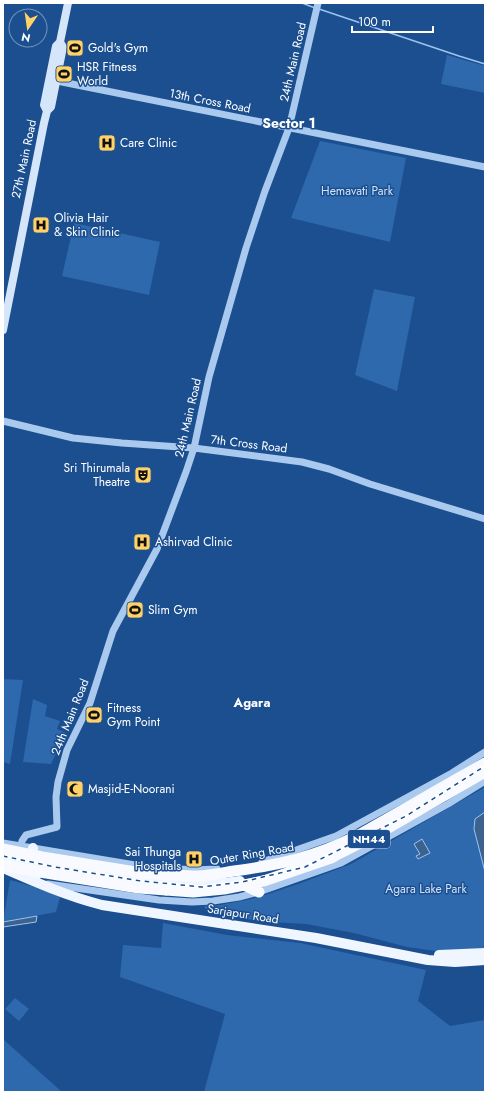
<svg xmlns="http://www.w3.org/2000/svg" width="488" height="1095" font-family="Jost,sans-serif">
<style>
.green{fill:#2e69ad}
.water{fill:#3c6290;stroke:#9cc4f0}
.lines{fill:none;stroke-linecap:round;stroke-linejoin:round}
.stream{stroke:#9cc4f0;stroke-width:1.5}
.tertiary{stroke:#a9c9ee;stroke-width:7}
.secondary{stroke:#d6e6fa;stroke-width:8}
.primary{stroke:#f0f6ff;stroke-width:10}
.trunk{stroke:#f8faff;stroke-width:11}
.rail-casing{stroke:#fff;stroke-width:3}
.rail{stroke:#1b4f8f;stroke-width:1.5;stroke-dasharray:4.5;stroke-linecap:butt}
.trunk-bridge{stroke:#f8faff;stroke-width:11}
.labels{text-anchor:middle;stroke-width:3;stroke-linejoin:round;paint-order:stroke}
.shield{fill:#1b4f8f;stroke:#bbcadd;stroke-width:1}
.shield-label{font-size:11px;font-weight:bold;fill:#fff}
.poi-label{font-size:12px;fill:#fff;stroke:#1b4f8f;text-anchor:start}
.street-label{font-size:12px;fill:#fff;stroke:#1b4f8f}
.park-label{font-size:12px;fill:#cfe3fa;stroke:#1b4f8f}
.neighbourhood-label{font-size:13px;font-weight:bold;fill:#fff;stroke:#1b4f8f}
.quarter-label{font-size:14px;font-weight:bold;fill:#fff;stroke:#1b4f8f}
</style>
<rect width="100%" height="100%" fill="#1b4f8f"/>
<path class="green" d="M 447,55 L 485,66 L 485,93 L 441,84 Z
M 320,141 L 406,158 L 390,242 L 291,218 Z
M 74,223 L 160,242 L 149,295 L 62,276 Z
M 374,289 L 415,297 L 397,391 L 355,375 Z
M 3,679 L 23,680 L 10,764 L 3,762 Z
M 33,699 L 47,705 L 45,716 L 60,721 L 57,729 L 66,733 L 51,764 L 23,762 Z
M 485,787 L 485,948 L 443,952 L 407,947 L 354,933 L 306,924 L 272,922 L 246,919 L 206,909 L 204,907 L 205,906 L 220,905 L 251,899 L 268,894 L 301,883 L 351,864 Z
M 10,880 L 32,886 L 60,897 L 56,912 L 3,922 Z
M 163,923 L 227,935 L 300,943 L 426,970 L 418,1001 L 450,1026 L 485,1020 L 485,1092 L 204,1092 L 225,1014 L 120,977 L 123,945 L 161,948 Z
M 15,998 L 29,1009 L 19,1021 L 5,1009 Z
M 3,1039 L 62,1092 L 3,1092 Z"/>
<path class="water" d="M 485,812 L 485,872 L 474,829 L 475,819 Z
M 422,839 L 430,853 L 418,859 L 416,856 L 420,854 L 414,844 Z
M 37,916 L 36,922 L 3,927 L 3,922 Z"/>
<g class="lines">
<path class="stream" d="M 302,3 L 315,8
M 319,9 L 459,56 L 485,64"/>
<path class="tertiary" d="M 52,80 L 485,167
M 3,421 L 73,438 L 122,443 L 194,448 L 302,462 L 329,469 L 370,484 L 485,519
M 3,843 L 147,867 L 195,870 L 217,869
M 21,846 L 22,841 L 26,835 L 57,827 L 56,797 L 58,782 L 67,750 L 90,703 L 113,631 L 157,549 L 186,472 L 194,448 L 209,377 L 246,248 L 265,191 L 289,128 L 318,3
M 262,862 L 336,836 L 452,773 L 485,752
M 48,884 L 159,900 L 192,902 L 213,901 L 239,897 L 259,892 L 341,863 L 448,804 L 485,781"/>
<path class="secondary" d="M 47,111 L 44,105 L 56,46 L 60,42 L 68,3
M 3,330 L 44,123 L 47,111 L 51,107 L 63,47 L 60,42"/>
<path class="primary" d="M 33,848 C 32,857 29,869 36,876
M 3,859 C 30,865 57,869 85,873 C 138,882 186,889 240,881
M 3,868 C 35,882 67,896 102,905 L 316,938 L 428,960 L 455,962 L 485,960
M 439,955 L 485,953"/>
<path class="trunk" d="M 167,875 C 177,875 187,876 197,876 C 209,876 222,873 234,871 C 279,865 315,857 357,836 L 485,763
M 244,885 L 259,892
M 166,890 L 193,892 L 224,889 L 264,881 L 331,858 L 383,831 L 485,772"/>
<g class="rail-casing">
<path id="rail" d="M 3,856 L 55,867 L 141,881 L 202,887 L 242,882 L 305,867 L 406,816 L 485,766"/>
</g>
<use href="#rail" class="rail"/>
<path class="trunk-bridge" d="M 3,849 L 42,857 L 142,873 L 167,875
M 3,865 L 40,872 L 139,888 L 166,890"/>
</g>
<defs>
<g id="stadium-square" transform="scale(0.9)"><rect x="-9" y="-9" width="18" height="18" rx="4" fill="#ffd166" stroke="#1b4f8f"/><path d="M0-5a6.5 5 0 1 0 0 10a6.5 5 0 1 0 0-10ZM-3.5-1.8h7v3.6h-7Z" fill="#111"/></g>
<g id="hospital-square" transform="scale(0.9)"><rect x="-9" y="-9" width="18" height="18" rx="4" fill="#ffd166" stroke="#1b4f8f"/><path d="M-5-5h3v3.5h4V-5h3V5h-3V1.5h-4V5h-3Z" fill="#111"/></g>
<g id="theatre-square" transform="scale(0.9)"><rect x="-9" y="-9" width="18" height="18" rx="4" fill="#ffd166" stroke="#1b4f8f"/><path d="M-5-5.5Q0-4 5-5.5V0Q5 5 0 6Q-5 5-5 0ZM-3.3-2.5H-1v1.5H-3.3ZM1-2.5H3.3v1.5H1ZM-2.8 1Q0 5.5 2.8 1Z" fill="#111"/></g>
<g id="mosque-square" transform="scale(0.9)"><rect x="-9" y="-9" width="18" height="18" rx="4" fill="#ffd166" stroke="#1b4f8f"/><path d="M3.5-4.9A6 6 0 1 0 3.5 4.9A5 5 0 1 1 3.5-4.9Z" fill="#111"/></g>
</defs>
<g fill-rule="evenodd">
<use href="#stadium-square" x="75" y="48"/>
<use href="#stadium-square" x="64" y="74"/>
<use href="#hospital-square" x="107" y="143"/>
<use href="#hospital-square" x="41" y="225"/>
<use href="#theatre-square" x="143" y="475"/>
<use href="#hospital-square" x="142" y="542"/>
<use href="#stadium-square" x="135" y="610"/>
<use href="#stadium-square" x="94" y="715"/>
<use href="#mosque-square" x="75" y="789"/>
<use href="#hospital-square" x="194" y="859"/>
</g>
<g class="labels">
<rect class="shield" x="348" y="830" width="42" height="18" rx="3"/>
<g class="shield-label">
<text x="369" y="843">NH44</text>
</g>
<g class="poi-label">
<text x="88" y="52">Gold's Gym</text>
<text x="77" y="71">HSR Fitness<tspan x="77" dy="14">World</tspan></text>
<text x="120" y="147">Care Clinic</text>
<text x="54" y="222">Olivia Hair<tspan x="54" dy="14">&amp; Skin Clinic</tspan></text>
<text x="130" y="472" text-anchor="end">Sri Thirumala<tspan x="130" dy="14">Theatre</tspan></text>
<text x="155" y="546">Ashirvad Clinic</text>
<text x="148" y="614">Slim Gym</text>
<text x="107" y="712">Fitness<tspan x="107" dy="14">Gym Point</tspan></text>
<text x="88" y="793">Masjid-E-Noorani</text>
<text x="181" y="856" text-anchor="end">Sai Thunga<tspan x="181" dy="14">Hospitals</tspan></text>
</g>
<g class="street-label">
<text transform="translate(293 62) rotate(-77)" y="4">24th Main Road</text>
<text transform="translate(210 101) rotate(11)" y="4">13th Cross Road</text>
<text transform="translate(24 159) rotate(-78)" y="4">27th Main Road</text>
<text transform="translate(188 418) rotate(-77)" y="4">24th Main Road</text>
<text transform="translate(249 444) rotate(7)" y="4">7th Cross Road</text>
<text transform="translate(70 717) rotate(-68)" y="4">24th Main Road</text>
<text transform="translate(252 854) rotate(-10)" y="4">Outer Ring Road</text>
<text transform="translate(243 914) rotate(9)" y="4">Sarjapur Road</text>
</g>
<g class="park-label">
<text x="357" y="195">Hemavati Park</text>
<text x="426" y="893">Agara Lake Park</text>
</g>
<g class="neighbourhood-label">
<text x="252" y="707">Agara</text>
</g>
<g class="quarter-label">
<text x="289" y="128">Sector 1</text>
</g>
</g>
<rect width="488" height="1095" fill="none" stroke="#ffffff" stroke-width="8"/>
<g transform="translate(28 28) rotate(193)"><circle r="19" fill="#1b4f8f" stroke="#7695bc"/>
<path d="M0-3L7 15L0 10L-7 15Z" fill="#ffd166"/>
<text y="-6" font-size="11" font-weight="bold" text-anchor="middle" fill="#ffffff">N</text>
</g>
<path d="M352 26v6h81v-6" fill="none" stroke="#ffffff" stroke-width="2"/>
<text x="358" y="26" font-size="12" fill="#ffffff" stroke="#1b4f8f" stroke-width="3" paint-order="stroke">100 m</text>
</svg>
